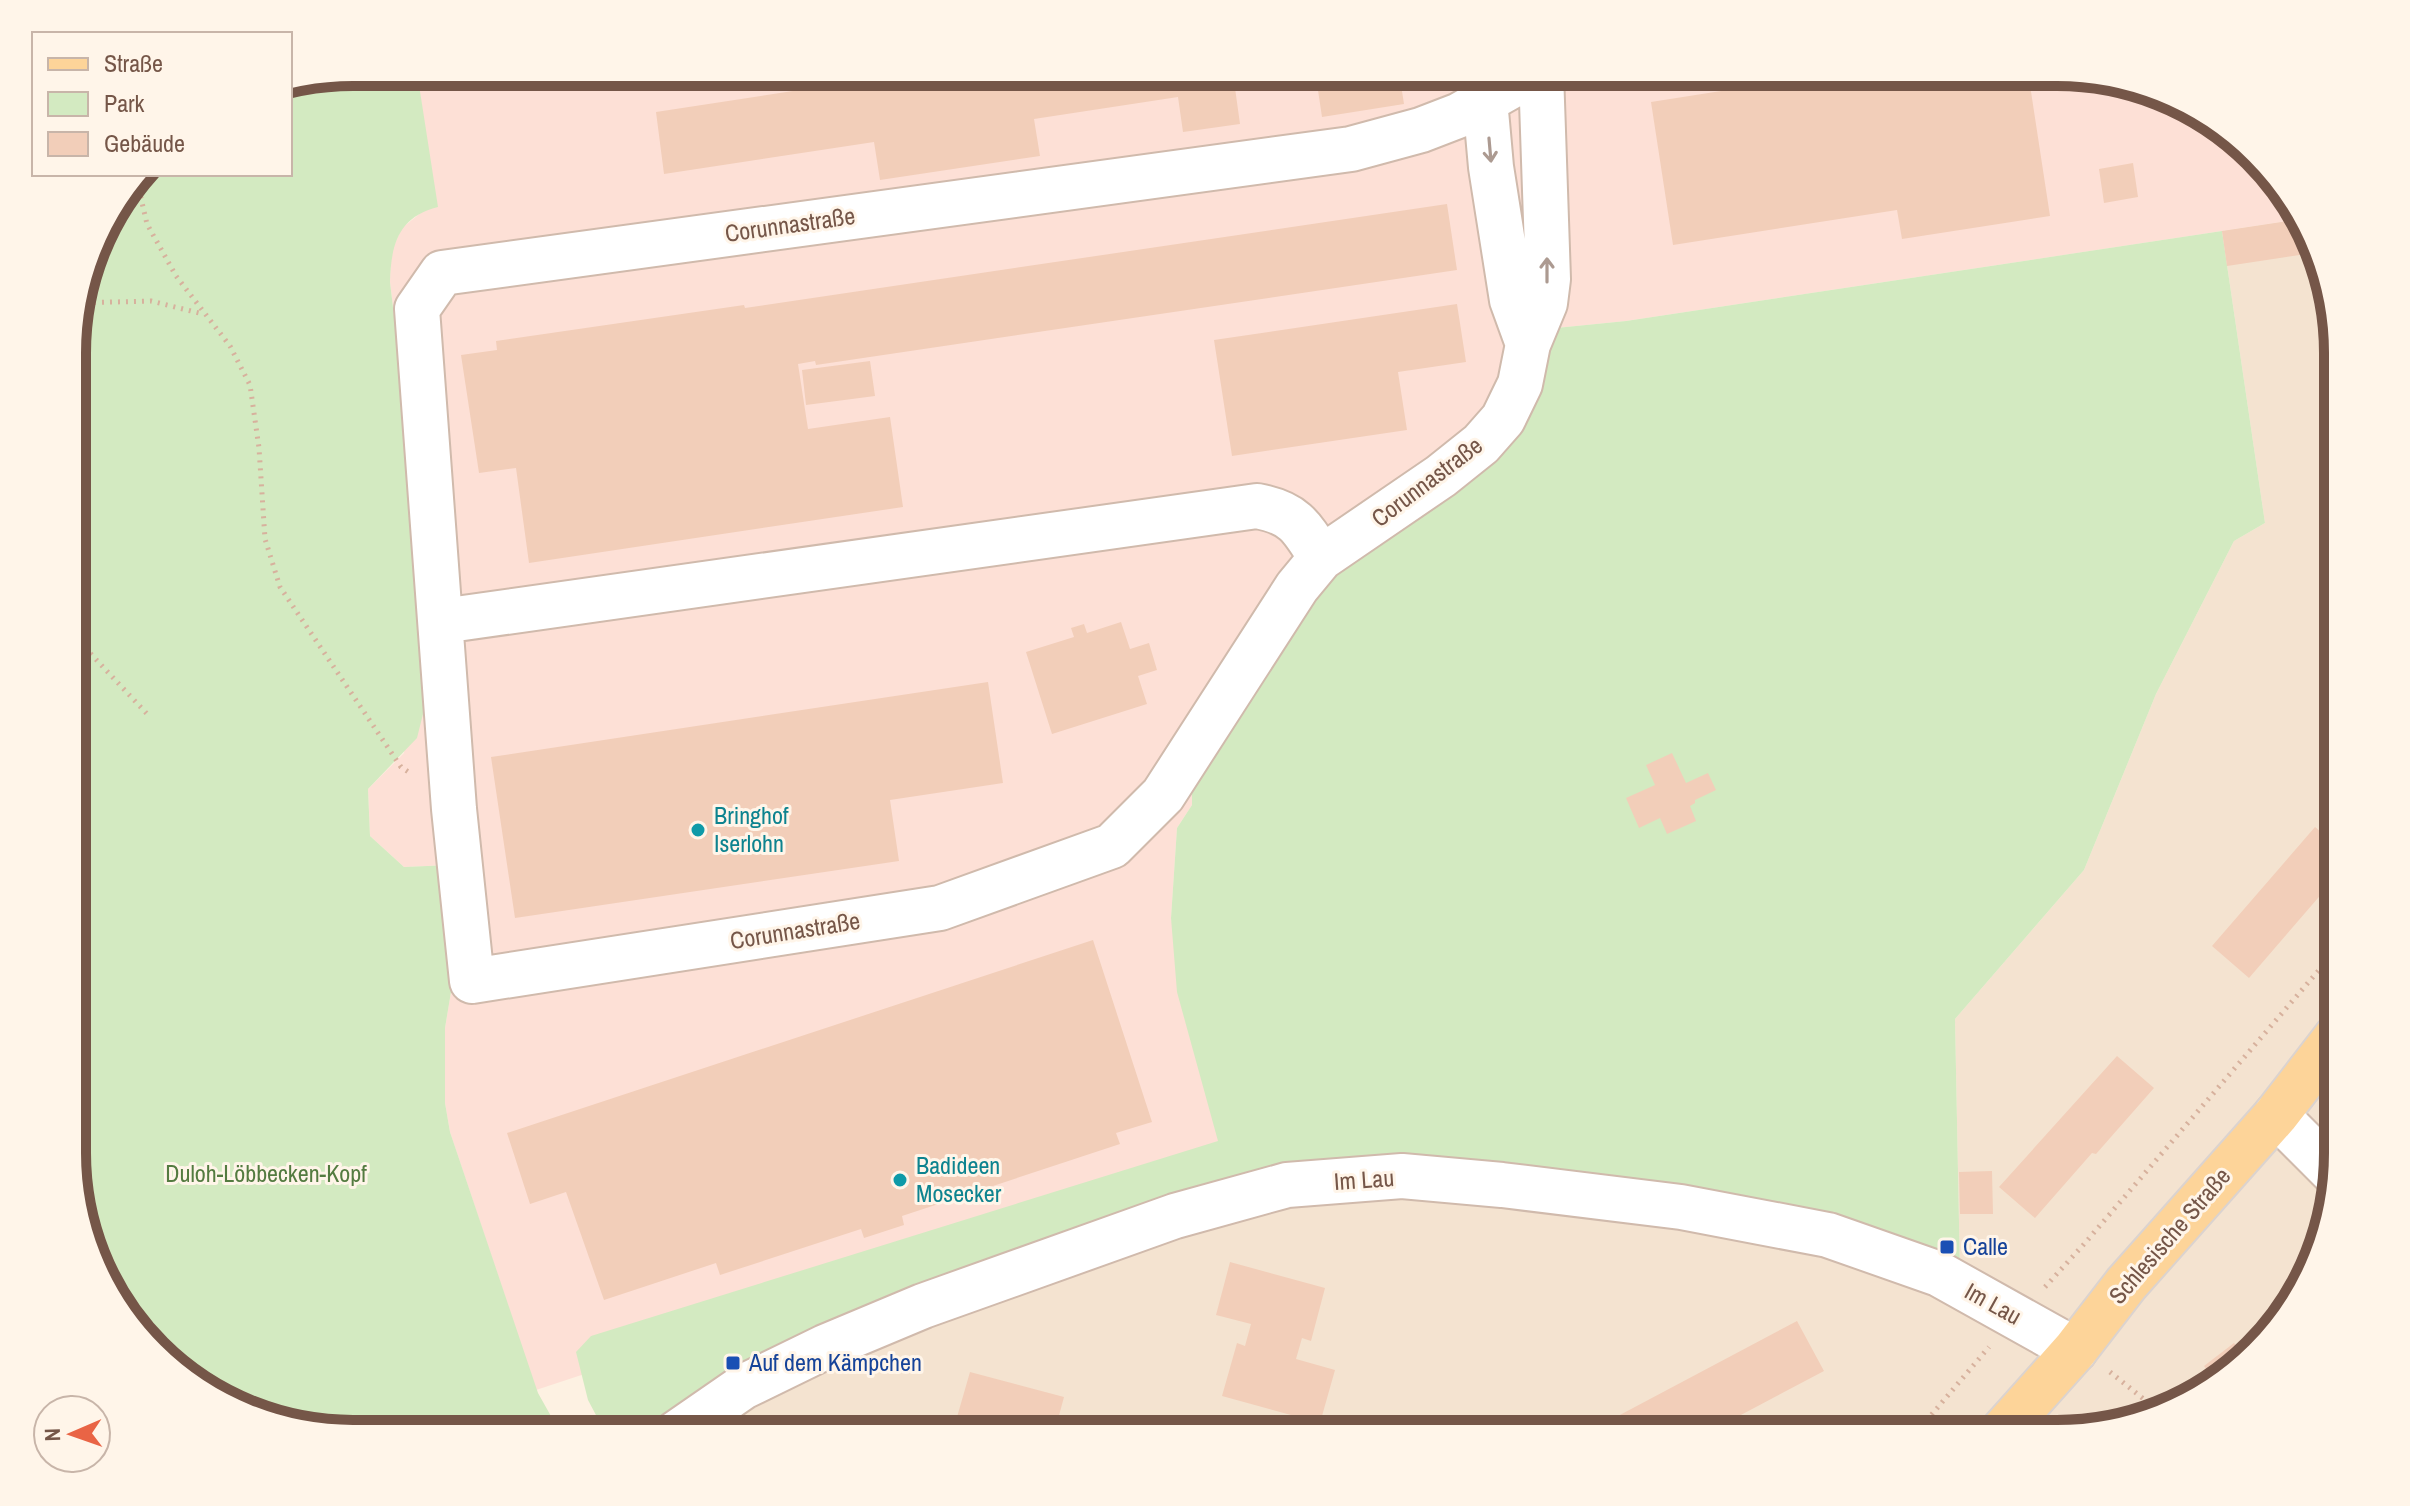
<svg xmlns="http://www.w3.org/2000/svg" width="2410" height="1506" font-family="'Archivo Narrow',sans-serif">
<style>
.residential{fill:#f4e3d0}
.commercial{fill:#fde0d6}
.green{fill:#d3eac1}
.building{fill:#f2ceb9}
.lines{fill:none;stroke-linecap:round;stroke-linejoin:round}
.minor-casing{stroke:#d0baac;stroke-width:48}
.major-casing{stroke:#dbd3cf;stroke-width:48}
.path{stroke:#d7b19d;stroke-width:5;stroke-dasharray:2 6;stroke-linecap:butt}
.minor{stroke:#fff;stroke-width:44}
.major{stroke:#fdd499;stroke-width:44}
.oneway{stroke:#ac9a91}
.culture-dot{fill:#0f9aa8;stroke:#fff5e9;stroke-width:3}
.transit-dot{fill:#1a4fb4;stroke:#fff5e9;stroke-width:3}
.labels{text-anchor:middle;stroke-width:6;stroke-linejoin:round;paint-order:stroke}
.street-label{font-size:24px;fill:#755648;stroke:#fff5e9}
.culture-label{font-size:24px;fill:#0d838f;stroke:#fff5e9;text-anchor:start}
.park-label{font-size:24px;fill:#547b40;stroke:#fff5e9}
.transit-label{font-size:24px;fill:#164399;stroke:#fff5e9;text-anchor:start}
.rim{fill:none;stroke:#755648;stroke-width:10}
</style>
<rect width="100%" height="100%" fill="#fdf1e2"/>
<path class="residential" d="M 2302,219 L 2337,334 L 2337,1171 L 2291,1309 L 2198,1396 L 2075,1433 L 694,1434 L 800,1366 L 1241,1205 L 1493,1187 L 1960,1273 L 1955,1019 L 2084,870 L 2156,694 L 2234,541 L 2265,523 L 2222,231 Z"/>
<path class="commercial" d="M 417,72 L 2058,72 L 2147,87 L 2213,119 L 2300,212 L 2302,219 L 1626,321 L 1546,329 L 1192,781 L 1192,805 L 1177,828 L 1171,918 L 1224,1163 L 536,1390 L 450,1132 L 445,1103 L 445,1028 L 452,986 L 451,865 L 404,867 L 370,836 L 368,789 L 404,753 L 423,561 L 390,282 L 391,252 L 402,228 L 423,211 L 422,108 Z"/>
<path class="green" d="M 353,72 L 417,72 L 438,207 C 398,217 391,245 390,282 L 423,561 L 423,714 L 417,738 L 368,789 L 370,836 L 404,867 L 451,865 L 452,986 L 445,1028 L 445,1103 L 450,1132 L 538,1393 L 561,1434 L 352,1434 L 263,1419 L 197,1387 L 119,1309 L 74,1189 L 74,317 L 101,228 L 143,174 L 290,174 L 290,84 Z
M 2222,231 L 2265,523 L 2234,541 L 2156,694 L 2084,870 L 1955,1019 L 1960,1273 L 1832,1228 L 1282,1173 L 647,1434 L 606,1434 L 588,1400 L 576,1352 L 591,1336 L 1218,1141 L 1177,992 L 1171,918 L 1177,828 L 1192,805 L 1192,781 L 1326,572 L 1445,487 L 1546,329 L 1626,321 Z"/>
<path class="building" d="M 487,72 L 539,72 L 540,79 L 490,86 Z
M 863,72 L 1399,72 L 1404,104 L 1322,117 L 1316,77 L 1235,88 L 1240,124 L 1183,132 L 1178,97 L 1034,119 L 1040,156 L 880,180 L 874,142 L 664,174 L 656,112 L 864,80 Z
M 1843,72 L 2028,72 L 2050,216 L 1902,239 L 1897,210 L 1673,245 L 1651,102 Z
M 2133,163 L 2138,197 L 2104,203 L 2099,169 Z
M 1447,204 L 1457,270 L 816,365 L 815,361 L 798,364 L 808,429 L 890,417 L 903,507 L 529,563 L 516,468 L 479,473 L 461,355 L 497,350 L 496,341 L 744,305 L 745,308 Z
M 2302,219 L 2313,253 L 2227,266 L 2222,231 Z
M 1457,304 L 1466,362 L 1398,372 L 1407,430 L 1232,456 L 1214,340 Z
M 870,361 L 875,396 L 806,405 L 802,370 Z
M 1121,622 L 1130,649 L 1149,643 L 1157,670 L 1138,676 L 1147,704 L 1052,734 L 1026,652 L 1074,637 L 1071,628 L 1084,624 L 1087,633 Z
M 988,682 L 1003,783 L 890,800 L 899,861 L 515,918 L 491,757 Z
M 1672,753 L 1686,783 L 1708,773 L 1716,790 L 1695,800 L 1695,803 L 1690,806 L 1696,821 L 1667,834 L 1660,818 L 1639,828 L 1626,798 L 1655,785 L 1646,765 Z
M 2315,827 L 2337,846 L 2337,876 L 2249,978 L 2212,946 Z
M 1093,940 L 1152,1122 L 1116,1133 L 1120,1144 L 902,1216 L 904,1225 L 864,1238 L 861,1229 L 720,1275 L 716,1263 L 604,1300 L 566,1192 L 530,1204 L 507,1133 Z
M 2117,1056 L 2154,1088 L 2096,1154 L 2092,1153 L 2035,1218 L 1999,1187 Z
M 1992,1171 L 1993,1214 L 1960,1214 L 1959,1172 Z
M 1230,1262 L 1325,1288 L 1311,1341 L 1302,1338 L 1296,1359 L 1335,1370 L 1320,1423 L 1222,1396 L 1237,1343 L 1245,1346 L 1251,1324 L 1216,1315 Z
M 1797,1321 L 1824,1371 L 1705,1434 L 1584,1434 Z
M 2234,1343 L 2243,1354 L 2215,1380 L 2204,1366 Z
M 970,1372 L 1064,1397 L 1054,1434 L 990,1434 L 955,1424 Z"/>
<g class="lines">
<g class="minor-casing">
<path id="minor" d="M 1536,72 L 1460,115 L 1421,130 L 1351,149 L 442,273 L 417,309 L 454,809 L 472,981 L 940,908 L 1112,846 L 1163,795 L 1297,587 L 1321,558 L 1441,476 L 1481,444 L 1503,419 L 1520,384 L 1528,344 L 1545,303 L 1548,279 L 1541,72
M 1487,74 L 1485,100 L 1491,167 L 1512,300 L 1528,344
M 442,621 L 1257,506 C 1295,513 1302,527 1321,558
M 2276,1115 L 2336,1175
M 675,1434 L 743,1387 L 825,1347 L 923,1306 L 1175,1216 L 1287,1185 L 1402,1176 L 1502,1185 L 1681,1207 L 1828,1235 L 1939,1274 L 2075,1350"/>
</g>
<g class="major-casing">
<path id="major" d="M 2001,1433 L 2075,1350 L 2126,1284 L 2276,1115 L 2337,1036"/>
</g>
<path class="path" d="M 137,181 L 147,224 L 176,276 L 230,346 L 250,385 L 259,448 L 265,539 L 280,587 L 401,767 L 410,773
M 78,303 L 151,301 L 203,314
M 74,636 L 149,716
M 2045,1287 L 2085,1243 L 2337,949
M 2110,1372 L 2156,1409
M 1916,1433 L 1989,1347"/>
<use href="#minor" class="minor"/>
<use href="#major" class="major"/>
</g>
<defs><path id="oneway-shaft" d="M-6 0H5M1.5-3L5.5 0L1.5 3" fill="none" stroke-width="1.6" stroke-linecap="round" stroke-linejoin="round" transform="scale(2)"/></defs>
<g class="oneway">
<use href="#oneway-shaft" transform="translate(1490 150) rotate(85)"/>
<use href="#oneway-shaft" transform="translate(1547 270) rotate(-90)"/>
</g>
<g class="culture-dot">
<circle cx="698" cy="830" r="8"/>
<circle cx="900" cy="1180" r="8"/>
</g>
<g class="transit-dot">
<rect x="1939" y="1239" width="16" height="16" rx="4"/>
<rect x="725" y="1355" width="16" height="16" rx="4"/>
</g>
<g class="labels">
<g class="street-label">
<text transform="translate(790 225) rotate(-8)" y="8">Corunnastraße</text>
<text transform="translate(1427 482) rotate(-37)" y="8">Corunnastraße</text>
<text transform="translate(795 931) rotate(-9)" y="8">Corunnastraße</text>
<text transform="translate(1364 1180) rotate(-4)" y="8">Im Lau</text>
<text transform="translate(2170 1236) rotate(-49)" y="8">Schlesische Straße</text>
<text transform="translate(1993 1304) rotate(29)" y="8">Im Lau</text>
</g>
<g class="culture-label">
<text x="714" y="824">Bringhof<tspan x="714" dy="28">Iserlohn</tspan></text>
<text x="916" y="1174">Badideen<tspan x="916" dy="28">Mosecker</tspan></text>
</g>
<g class="park-label">
<text x="266" y="1182">Duloh-Löbbecken-Kopf</text>
</g>
<g class="transit-label">
<text x="1963" y="1255">Calle</text>
<text x="749" y="1371">Auf dem Kämpchen</text>
</g>
</g>
<path d="M0 0H2410V1506H0ZM353 86H2057A267 267 0 0 1 2324 353V1153A267 267 0 0 1 2057 1420H353A267 267 0 0 1 86 1153V353A267 267 0 0 1 353 86Z" fill="#fff5e9" fill-rule="evenodd"/>
<path class="rim" d="M353 86H2057A267 267 0 0 1 2324 353V1153A267 267 0 0 1 2057 1420H353A267 267 0 0 1 86 1153V353A267 267 0 0 1 353 86Z"/>
<rect x="32" y="32" width="260" height="144" fill="#fff5e9" stroke="#c8b5a9" stroke-width="2"/>
<rect x="48" y="58" width="40" height="12" fill="#fdd499" stroke="#c8b5a9" stroke-width="2"/>
<text x="104" y="72" font-size="24" fill="#755648">Straße</text>
<rect x="48" y="92" width="40" height="24" fill="#d3eac1" stroke="#c8b5a9" stroke-width="2"/>
<text x="104" y="112" font-size="24" fill="#755648">Park</text>
<rect x="48" y="132" width="40" height="24" fill="#f2ceb9" stroke="#c8b5a9" stroke-width="2"/>
<text x="104" y="152" font-size="24" fill="#755648">Gebäude</text>
<g transform="translate(72 1434) rotate(268)"><circle r="38" fill="#fff5e9" stroke="#c8b5a9" stroke-width="2"/>
<path d="M0-6L14 30L0 20L-14 30Z" fill="#e96445"/>
<text y="-12" font-size="22" font-weight="bold" text-anchor="middle" fill="#755648">N</text>
</g>
</svg>
